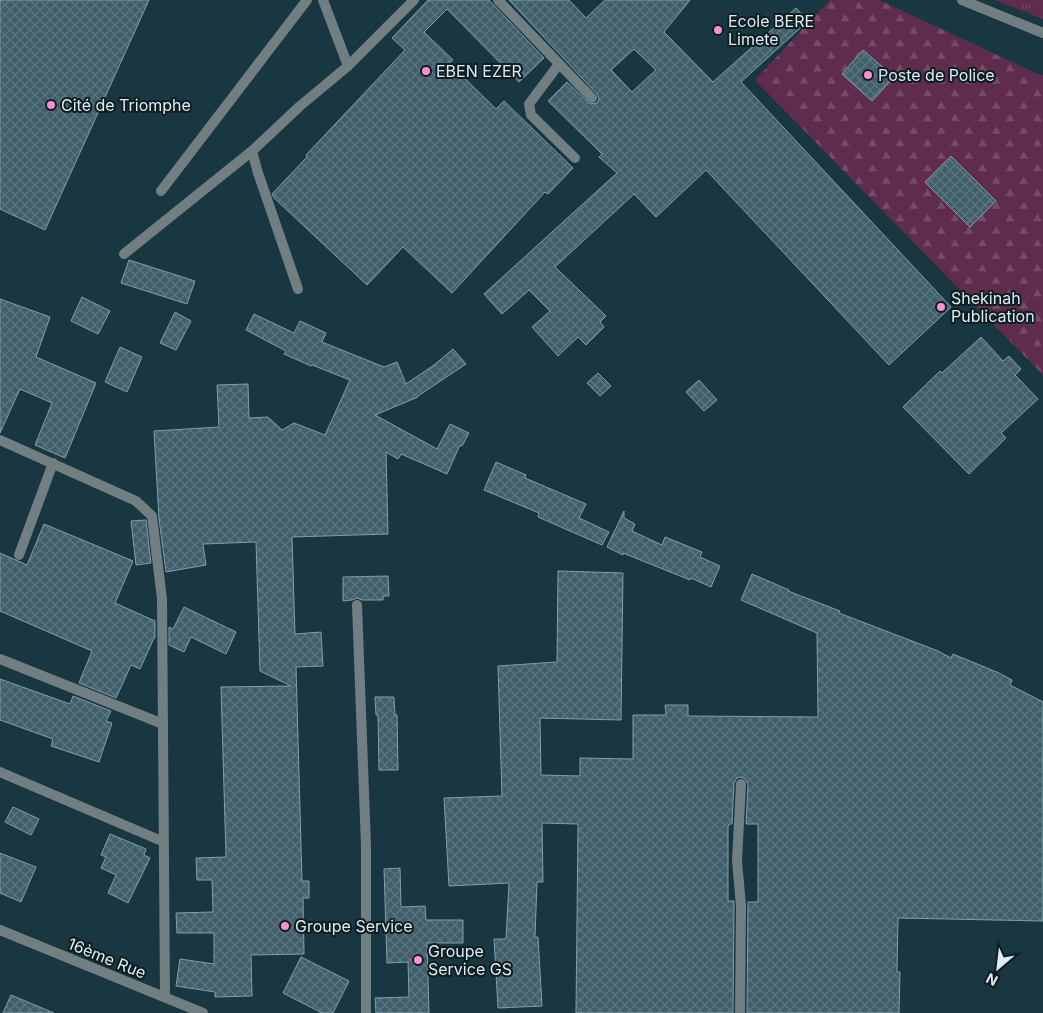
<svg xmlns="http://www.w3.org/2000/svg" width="1043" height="1013" font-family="Inter,sans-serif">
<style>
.grass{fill:url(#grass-tufts)}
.forest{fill:url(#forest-firs)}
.building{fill:url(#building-cross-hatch);stroke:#7ea0ab;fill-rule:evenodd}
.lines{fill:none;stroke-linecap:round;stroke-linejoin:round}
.service{stroke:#717f83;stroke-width:10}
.minor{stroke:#717f83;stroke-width:10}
.poi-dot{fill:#f690cf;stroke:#0f1c21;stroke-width:2}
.labels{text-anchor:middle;stroke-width:4;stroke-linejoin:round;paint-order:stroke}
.poi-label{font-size:16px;fill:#dcedf3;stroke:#0f1c21;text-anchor:start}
.street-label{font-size:16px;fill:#dcedf3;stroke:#0f1c21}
</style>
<defs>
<pattern id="grass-tufts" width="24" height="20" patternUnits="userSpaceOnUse" patternTransform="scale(1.25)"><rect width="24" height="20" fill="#602c4d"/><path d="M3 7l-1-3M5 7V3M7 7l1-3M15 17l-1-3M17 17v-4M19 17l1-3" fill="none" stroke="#764b67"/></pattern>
<pattern id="forest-firs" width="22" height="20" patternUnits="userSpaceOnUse" patternTransform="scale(1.25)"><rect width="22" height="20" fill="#602c4d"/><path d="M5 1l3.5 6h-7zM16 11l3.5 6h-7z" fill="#764b67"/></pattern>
<pattern id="building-cross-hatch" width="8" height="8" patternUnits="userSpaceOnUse" patternTransform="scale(1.25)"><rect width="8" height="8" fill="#405f6a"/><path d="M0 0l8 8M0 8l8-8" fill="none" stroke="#5b7680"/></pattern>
</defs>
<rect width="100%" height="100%" fill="#183740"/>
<path class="grass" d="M 995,0 L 1043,0 L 1043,19 Z"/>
<path class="forest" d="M 830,0 L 879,0 L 1038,74 L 1043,75 L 1043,375 L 755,80 Z"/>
<path class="building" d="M 0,0 L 149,0 L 45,230 L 0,209 Z
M 428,0 L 489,0 L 544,58 L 519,82 L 447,9 L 424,32 L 453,60 L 449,63 L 496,109 L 504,101 L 573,168 L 548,194 L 545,192 L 452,293 L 403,247 L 367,285 L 274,198 L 272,194 L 307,157 L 306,155 L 405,50 L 392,38 Z
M 509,0 L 569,0 L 586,18 L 605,0 L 690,0 L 664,32 L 713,82 L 796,8 L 808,21 L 741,82 L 951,307 L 889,365 L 706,170 L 656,217 L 634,194 L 555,267 L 606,316 L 600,322 L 604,327 L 586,345 L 578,337 L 558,356 L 532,327 L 550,311 L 529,290 L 502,314 L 484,294 L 617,173 L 599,157 L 602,154 L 548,101 L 567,82 L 590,104 L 597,103 L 599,99 L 597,94 ZM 634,49 L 656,70 L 632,92 L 611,70 Z
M 863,50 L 894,77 L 872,101 L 842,74 Z
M 951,156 L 996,201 L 970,227 L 925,182 Z
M 129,260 L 195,281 L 187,304 L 121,283 Z
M 82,297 L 110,311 L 98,334 L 71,321 Z
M 0,299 L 50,317 L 36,357 L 96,383 L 65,458 L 35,445 L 52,403 L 20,389 L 0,433 Z
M 175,312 L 191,321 L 176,350 L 160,343 Z
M 254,314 L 294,333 L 300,321 L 326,333 L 322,342 L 384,367 L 397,362 L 406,384 L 434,365 L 453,349 L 466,364 L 418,396 L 418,397 L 375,415 L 437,449 L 450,424 L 469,433 L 462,446 L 460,445 L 447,474 L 401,454 L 398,459 L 386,452 L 388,534 L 292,537 L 295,634 L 321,632 L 323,666 L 296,667 L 302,881 L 309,881 L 309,898 L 303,898 L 304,954 L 251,955 L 252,996 L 215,997 L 215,992 L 176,986 L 180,959 L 214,964 L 214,933 L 177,933 L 176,913 L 213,912 L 212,880 L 197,880 L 196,858 L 226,857 L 221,687 L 291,686 L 260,671 L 256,542 L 203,544 L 206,565 L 166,572 L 159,519 L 154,431 L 219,427 L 217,385 L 248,384 L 249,418 L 268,417 L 282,430 L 294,423 L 325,435 L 350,380 L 312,365 L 311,366 L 284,354 L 286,351 L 246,330 Z
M 981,337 L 1003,361 L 1009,356 L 1021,369 L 1015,375 L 1038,399 L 1001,433 L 1006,438 L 969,474 L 903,407 L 940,371 L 942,373 Z
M 120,347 L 142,357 L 127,392 L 105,382 Z
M 598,373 L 611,386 L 600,396 L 587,383 Z
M 699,380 L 717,400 L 704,411 L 686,392 Z
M 496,462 L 526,475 L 525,478 L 586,504 L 579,518 L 609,532 L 602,545 L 538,517 L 539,513 L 484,490 Z
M 624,511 L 624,518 L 635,524 L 632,531 L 662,545 L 665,537 L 702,552 L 700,557 L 720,566 L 711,587 L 691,578 L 690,580 L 623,553 L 623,555 L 607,547 Z
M 146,520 L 151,563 L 136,565 L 131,521 Z
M 44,524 L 133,561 L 115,603 L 155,621 L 155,638 L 154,638 L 140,669 L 131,665 L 116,698 L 79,683 L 92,651 L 0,611 L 0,553 L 27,565 Z
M 558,571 L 623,573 L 621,720 L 540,718 L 541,775 L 580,776 L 580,758 L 633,759 L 633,715 L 666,715 L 665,705 L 688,705 L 688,716 L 818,717 L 817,633 L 741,600 L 752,574 L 789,590 L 788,591 L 840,611 L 839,613 L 938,651 L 951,658 L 953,654 L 999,673 L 1012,680 L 1010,685 L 1043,702 L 1043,921 L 898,918 L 897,972 L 900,972 L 899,1013 L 747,1013 L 748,902 L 758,902 L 758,824 L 746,824 L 748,784 L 745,779 L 741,777 L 737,778 L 734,783 L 732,824 L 729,824 L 728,827 L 728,901 L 734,901 L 734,906 L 733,1013 L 576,1013 L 578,824 L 542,823 L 543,882 L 537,882 L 535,937 L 538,937 L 542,1006 L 498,1008 L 494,939 L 506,939 L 509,883 L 449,886 L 444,798 L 502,796 L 498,666 L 557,662 Z
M 388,576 L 389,596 L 383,596 L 383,600 L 362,600 L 357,598 L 352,600 L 343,601 L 343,577 Z
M 184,607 L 236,632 L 226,654 L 191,637 L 184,652 L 169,645 L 169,627 L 173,629 Z
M 0,679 L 70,704 L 73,696 L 111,711 L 106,721 L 112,723 L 99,762 L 51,746 L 53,739 L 0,720 Z
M 375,697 L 394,697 L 395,715 L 397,715 L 398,770 L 379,770 L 378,715 L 376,715 Z
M 13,807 L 39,819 L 31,835 L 5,822 Z
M 110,834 L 146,849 L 144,855 L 150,858 L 128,903 L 108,893 L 116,875 L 101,868 L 106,857 L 101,855 Z
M 0,853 L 36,867 L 21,902 L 0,893 Z
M 400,868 L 401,907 L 425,906 L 426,920 L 463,920 L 463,943 L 427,943 L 429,1013 L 376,1013 L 375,998 L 409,997 L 408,962 L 387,963 L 384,869 Z
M 301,957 L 349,981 L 333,1013 L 322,1013 L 283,993 Z
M 11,995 L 54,1013 L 3,1013 Z"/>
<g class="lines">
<path class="service" d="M 323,0 L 348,66
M 498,0 L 592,98
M 559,64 L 529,104 L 531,115 L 575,158
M 161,191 L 307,0
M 357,605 L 366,846 L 366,1013
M 740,1013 L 741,906 L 737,861 L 741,784"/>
<path class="minor" d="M 962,0 L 1043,33
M 124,254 L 252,151
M 298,289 L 258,173 L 252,151 L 300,106 L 348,66 L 414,0
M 0,440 L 136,501 L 152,516 L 162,599 L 165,997
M 19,555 L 53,463
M 0,659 L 163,724
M 0,772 L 164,842
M 0,930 L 203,1013"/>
</g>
<g class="poi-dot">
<circle cx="718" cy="30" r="5"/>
<circle cx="426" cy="71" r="5"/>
<circle cx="868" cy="75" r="5"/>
<circle cx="51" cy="105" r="5"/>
<circle cx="941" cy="307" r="5"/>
<circle cx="285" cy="926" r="5"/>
<circle cx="418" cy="960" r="5"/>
</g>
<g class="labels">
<g class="poi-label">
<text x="728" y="27">Ecole BERE<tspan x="728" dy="18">Limete</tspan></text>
<text x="436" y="77">EBEN EZER</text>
<text x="878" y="81">Poste de Police</text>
<text x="61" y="111">Cité de Triomphe</text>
<text x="951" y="304">Shekinah<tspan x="951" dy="18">Publication</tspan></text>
<text x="295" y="932">Groupe Service</text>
<text x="428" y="957">Groupe<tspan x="428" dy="18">Service GS</tspan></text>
</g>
<g class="street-label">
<text transform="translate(107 958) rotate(22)" y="6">16ème Rue</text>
</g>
</g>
<g transform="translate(998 968) rotate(208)" stroke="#0f1c21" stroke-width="4" paint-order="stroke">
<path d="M0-4L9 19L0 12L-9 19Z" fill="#dcedf3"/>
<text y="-8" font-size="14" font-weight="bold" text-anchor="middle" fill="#dcedf3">N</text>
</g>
</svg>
